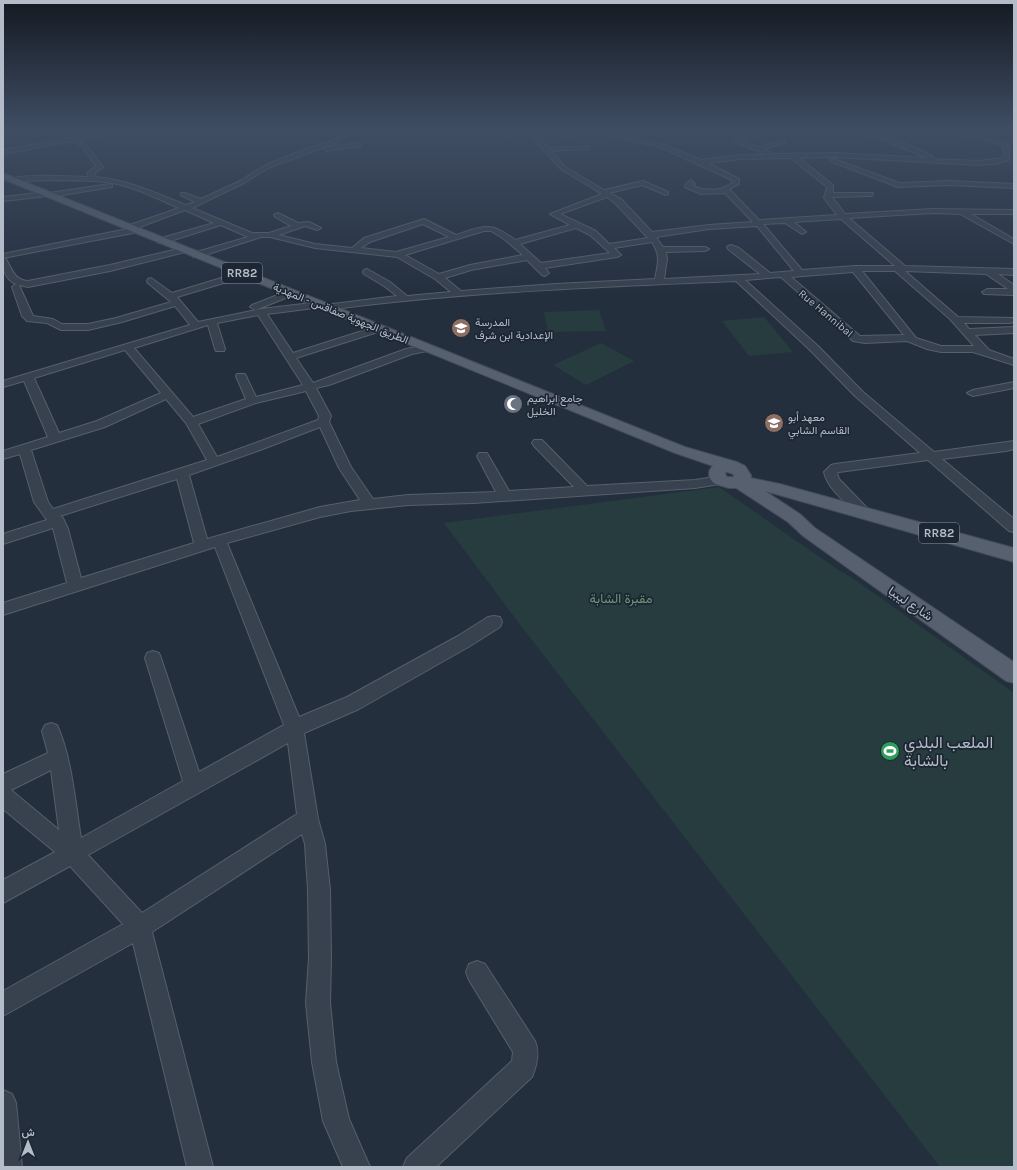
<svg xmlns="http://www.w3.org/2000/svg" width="1017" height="1170" font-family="Karla,Vazirmatn,sans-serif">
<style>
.green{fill:#263c3f}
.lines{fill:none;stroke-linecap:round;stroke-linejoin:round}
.minor-casing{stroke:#565f6c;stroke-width:2}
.major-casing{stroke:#414a57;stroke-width:2}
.minor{fill:#38414e;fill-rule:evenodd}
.major{fill:#56606e;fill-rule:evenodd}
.labels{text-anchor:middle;stroke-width:3.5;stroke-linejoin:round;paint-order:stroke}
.far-street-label{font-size:11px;fill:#b4bcc9;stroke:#1d2633}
.far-poi-label{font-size:11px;fill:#b4bcc9;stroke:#1d2633;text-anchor:start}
.shield{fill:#1d2633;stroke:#878f9c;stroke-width:1}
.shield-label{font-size:12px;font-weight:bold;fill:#b4bcc9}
.park-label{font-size:13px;fill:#6b9a76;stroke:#1d2633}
.street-label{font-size:13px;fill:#b4bcc9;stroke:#1d2633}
.near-poi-label{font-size:16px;fill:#b4bcc9;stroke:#1d2633;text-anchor:start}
</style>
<rect width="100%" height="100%" fill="#242f3e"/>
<path class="green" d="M 599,310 L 606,331 L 548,332 L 544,312 Z
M 764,317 L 793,352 L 749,356 L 722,321 Z
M 601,343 L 634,361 L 586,385 L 553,365 Z
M 719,487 L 837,569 L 854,579 L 1014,693 L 1014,1167 L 940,1167 L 518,622 L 444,523 Z"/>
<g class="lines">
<g class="minor-casing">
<path id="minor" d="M 108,131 L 121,131 L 80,140 L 86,145 L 103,167 L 94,174 L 96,177 C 128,180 156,193 186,205 L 195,202 L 181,195 L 181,193 L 185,193 L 201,199 L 240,181 L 264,166 L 293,154 L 331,141 L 344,134 L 359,131 L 372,131 L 348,136 L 335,143 L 268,168 L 244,183 L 192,208 L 252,233 L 269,233 L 291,226 L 275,217 L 274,215 L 278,213 L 298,223 L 309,222 L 321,228 L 317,230 L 305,226 L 279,235 L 315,244 L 352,248 L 364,238 L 424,219 L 456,235 C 484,226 490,221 515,240 L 570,225 L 550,214 L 602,194 L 561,169 L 526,131 L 532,131 L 548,148 L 589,146 L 589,148 L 587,149 L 551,151 L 565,167 L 604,190 L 643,181 L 668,192 L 668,194 L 666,195 L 642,185 L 609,193 L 621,199 L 652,232 L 709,225 L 753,222 L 725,193 L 701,194 L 685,187 L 686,184 L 691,180 L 695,184 L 692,186 C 706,191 723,192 734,181 L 660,147 L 622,139 L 601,131 L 610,131 L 626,137 L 664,145 L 701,160 L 741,155 L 767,155 L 733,141 L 758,131 L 767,131 L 742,141 L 758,147 L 783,140 L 786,142 L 764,149 L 771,153 L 770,154 L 834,153 L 928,158 L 859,131 C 884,131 910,146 932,156 L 933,157 L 932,159 L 978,161 L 1004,158 L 1003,147 L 1001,145 L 952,131 L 962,131 L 1005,143 L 1009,147 L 1009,160 L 995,164 L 978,165 L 834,157 L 799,158 L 833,185 L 833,193 L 873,193 L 873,195 L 871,196 L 832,197 L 845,214 L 933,209 L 1014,210 L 1014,214 L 971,214 L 1014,239 L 1014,244 L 960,214 L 933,213 L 849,218 L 905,266 L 1014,269 L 1014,275 L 998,274 L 1014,285 L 1014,295 L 984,294 L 982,292 L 987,289 L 1008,289 L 986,274 L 905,271 L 958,317 L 1013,318 L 1013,322 L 1010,323 L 964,323 L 969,329 L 1014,327 L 1014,333 L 975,335 L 989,350 L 1014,359 L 1014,365 L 973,352 L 941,352 L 927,349 L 907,341 L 865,343 L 853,341 L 781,277 L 745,280 L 818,346 L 863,392 L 934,452 L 1014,441 L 1014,449 L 1006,451 L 942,459 L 1014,519 L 1014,532 L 1009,531 L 928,460 L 839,472 L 837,473 L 839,479 L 871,512 L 869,515 L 864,517 L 859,515 C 847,503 828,490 824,472 L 831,465 L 835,464 L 920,453 L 855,396 L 810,350 L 736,281 C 600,287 462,292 327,310 L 322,307 L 267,314 L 293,353 L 378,326 L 381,325 L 386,328 L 384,330 L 296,358 L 313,383 L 406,349 L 428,345 L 433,348 L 432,350 L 412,354 L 329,385 L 316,388 L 331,416 L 329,422 L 351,467 L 373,499 L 408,495 L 496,492 L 477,456 L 479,453 L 487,453 L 509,491 L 574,487 L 534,446 L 532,443 L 534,440 L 542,440 L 587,486 L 695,480 L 721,476 L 726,477 L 727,480 L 726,483 L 695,488 L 473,503 L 408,505 L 351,511 L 320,517 L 227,543 L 299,717 L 347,697 L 458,636 L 488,617 L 494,616 L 500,617 L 502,622 L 500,627 L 470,646 L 359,709 L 304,733 L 318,819 L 325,844 L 330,890 L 331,958 L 330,1003 L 336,1062 L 349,1119 L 370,1167 L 343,1167 L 323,1121 L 312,1062 L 306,1003 L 309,958 L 308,890 L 305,844 L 302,834 L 152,932 L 213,1167 L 187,1167 L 133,943 L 3,1016 L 3,991 L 123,924 L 70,866 L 3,903 L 3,880 L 55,852 L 3,809 L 3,774 L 48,753 L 42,731 L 45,725 L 51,723 L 57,725 C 72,758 75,802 81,838 L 183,781 L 145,658 L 147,653 L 153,651 L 159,653 L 161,658 L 199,772 L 284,725 L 215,547 L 3,615 L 3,603 L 67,583 L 53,528 L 3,544 L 3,534 L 47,520 L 34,502 L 20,454 L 3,459 L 3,451 L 48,437 L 24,381 L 3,387 L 3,381 L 190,325 L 175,306 L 122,322 L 88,330 L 61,330 L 47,323 L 27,321 L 22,316 L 12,287 L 16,284 C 3,278 3,267 3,254 L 127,229 L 127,226 L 179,208 C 158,199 135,187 112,183 C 95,180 77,181 60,180 C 52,180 12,182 9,180 C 18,173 74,177 89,177 L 87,173 L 96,166 L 82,147 L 74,141 L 3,154 L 3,150 ZM 791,158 L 827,187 L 824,198 L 837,215 L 759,220 L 729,189 L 739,184 L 739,179 L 708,163 L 741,159 ZM 607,197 L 615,203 L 648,238 L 609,244 L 596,231 L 560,214 ZM 185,210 L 214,223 L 158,239 L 158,243 L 164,243 L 221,225 L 248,237 L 193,253 L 192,255 L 193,257 L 199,257 L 261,237 L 270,237 L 315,248 L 397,257 L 435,279 L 451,292 L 407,296 L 390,282 L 367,269 L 364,270 L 363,272 L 364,274 L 384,286 L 397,296 L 325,305 L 320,302 L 261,309 L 198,322 L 177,297 L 247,276 L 248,274 L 247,272 L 241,272 L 172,293 L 151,278 L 148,279 L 147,281 L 148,283 L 171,302 L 116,318 L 88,324 L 62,324 L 53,319 L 33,316 L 19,285 L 28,287 L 110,271 L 185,252 L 186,250 L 182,248 L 110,265 L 28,281 C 14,280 12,269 6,259 L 3,258 L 138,232 L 139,230 L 137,228 ZM 841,219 L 895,266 L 855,266 L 802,270 L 763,224 L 785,223 L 802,234 L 806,232 L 794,222 ZM 423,224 L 449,237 L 396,252 L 361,248 L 370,242 ZM 757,226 L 794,271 L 770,273 L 739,248 L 731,245 L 727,247 L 728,249 L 760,274 L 664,279 L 667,259 L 666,252 L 705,251 L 709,249 L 705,247 L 663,247 L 656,237 L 709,229 ZM 576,228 L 590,235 L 610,253 L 541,263 L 520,244 ZM 491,231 L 504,239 L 523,255 L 470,265 L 439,274 L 405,255 L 484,231 ZM 652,242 C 661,257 658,263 655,279 L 555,284 L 461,291 L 445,278 L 471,270 L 527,260 L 542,275 L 545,276 L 549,273 L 545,268 L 617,257 L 621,255 L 614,248 ZM 862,271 L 895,271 L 950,319 L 974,346 L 941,346 L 916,338 ZM 853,272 L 904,335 L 860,336 L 791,277 ZM 258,315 L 303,385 L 256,397 L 245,374 L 237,374 L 236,376 L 246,399 L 193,417 L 134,348 L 208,325 L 215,349 L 216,351 L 224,351 L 225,349 L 217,323 ZM 125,350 L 161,393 L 97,421 L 59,433 L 34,378 ZM 306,391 L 319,416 L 318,420 L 217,457 L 198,424 L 256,403 ZM 166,399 L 186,423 L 207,460 L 53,509 L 48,502 L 31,450 L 105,427 ZM 320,427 L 339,468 L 360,500 L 320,507 L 207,539 L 189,475 L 260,450 ZM 177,479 L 194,543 L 81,578 L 68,529 L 63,518 L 60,516 ZM 288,743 L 297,814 L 142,913 L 88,855 ZM 51,770 L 59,830 L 11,790 Z
M 558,131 L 565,131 L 575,137 L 570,138 Z
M 359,143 L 361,144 L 361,146 L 327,151 L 324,149 L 327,147 Z
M 830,159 L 834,159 L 899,183 L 950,181 L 1014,184 L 1014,188 L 950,185 L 898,187 L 830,161 Z
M 110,184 L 112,185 L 112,187 L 50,197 L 47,196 L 3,201 L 3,197 L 46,192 L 49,193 Z
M 290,290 L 295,293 L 293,295 L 258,309 L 255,310 L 250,307 L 252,305 Z
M 1014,382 L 1014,388 L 973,396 L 967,393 L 973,390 Z
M 477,961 L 485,964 L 535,1041 C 540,1053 537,1065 532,1077 L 436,1167 L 403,1167 L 407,1158 L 512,1061 L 513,1052 L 469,980 L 466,972 L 469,964 Z
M 3,1090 L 12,1094 L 16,1103 L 22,1167 L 3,1167 Z"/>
</g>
<g class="major-casing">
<path id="major" d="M 3,173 L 685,447 L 737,462 L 745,466 L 751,475 L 751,478 L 780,484 L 1014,548 L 1014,562 L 765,491 L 800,514 L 815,528 L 1014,662 L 1014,683 L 1006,681 L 803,536 L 788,522 L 736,488 L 729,488 L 715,484 C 709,479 706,472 713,466 L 675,453 L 3,179 ZM 727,472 L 733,474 L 734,477 L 727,477 L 725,473 Z"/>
</g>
<use href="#minor" class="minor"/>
<use href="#major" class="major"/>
</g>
<linearGradient id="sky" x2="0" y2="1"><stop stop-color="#141a22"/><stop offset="0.44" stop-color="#3f4d63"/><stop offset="1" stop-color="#3f4d63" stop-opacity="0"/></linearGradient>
<rect width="1017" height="295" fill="url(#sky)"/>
<defs>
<g id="school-disc" transform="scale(1)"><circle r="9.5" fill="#8d6e63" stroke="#1d2633"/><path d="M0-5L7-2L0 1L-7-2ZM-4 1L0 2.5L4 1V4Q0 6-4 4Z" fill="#fff"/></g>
<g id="mosque-disc" transform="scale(1)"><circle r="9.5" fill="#6b7280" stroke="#1d2633"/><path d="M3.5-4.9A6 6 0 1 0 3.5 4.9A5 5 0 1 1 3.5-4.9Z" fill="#fff"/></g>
<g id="stadium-disc" transform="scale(1)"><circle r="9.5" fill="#2e9e5b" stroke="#1d2633"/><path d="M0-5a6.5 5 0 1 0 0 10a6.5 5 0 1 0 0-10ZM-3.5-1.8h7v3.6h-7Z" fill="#fff"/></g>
</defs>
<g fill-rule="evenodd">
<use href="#school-disc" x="461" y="328"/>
<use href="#mosque-disc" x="513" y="404"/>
<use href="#school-disc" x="774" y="423"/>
<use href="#stadium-disc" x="890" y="751"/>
</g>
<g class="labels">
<g class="far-street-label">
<text transform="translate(341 313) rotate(22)" y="4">الطريق الجهوية صفاقس - المهدية</text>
<text transform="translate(826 313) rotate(40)" y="4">Rue Hannibal</text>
</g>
<g class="far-poi-label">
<text x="475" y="326">المدرسة<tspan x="475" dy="13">الإعدادية ابن شرف</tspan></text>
<text x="527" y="402">جامع ابراهيم<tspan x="527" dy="13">الخليل</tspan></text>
<text x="788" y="421">معهد أبو<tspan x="788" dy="13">القاسم الشابي</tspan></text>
</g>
<g class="shield">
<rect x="222" y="263" width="40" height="20" rx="3"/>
<rect x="919" y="523" width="40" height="20" rx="3"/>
</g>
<g class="shield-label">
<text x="242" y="277">RR82</text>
<text x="939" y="537">RR82</text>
</g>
<g class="park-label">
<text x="621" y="603">مقبرة الشابة</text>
</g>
<g class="street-label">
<text transform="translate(911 603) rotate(34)" y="5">شارع ليبيا</text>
</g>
<g class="near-poi-label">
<text x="904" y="748">الملعب البلدي<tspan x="904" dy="18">بالشابة</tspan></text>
</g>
</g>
<rect width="1017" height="1170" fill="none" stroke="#b4bcc9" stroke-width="8"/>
<g transform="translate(28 1142)" stroke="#1d2633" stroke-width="3" paint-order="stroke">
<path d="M0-3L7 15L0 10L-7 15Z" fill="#b4bcc9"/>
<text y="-6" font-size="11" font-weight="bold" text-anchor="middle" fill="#b4bcc9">ش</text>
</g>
</svg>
